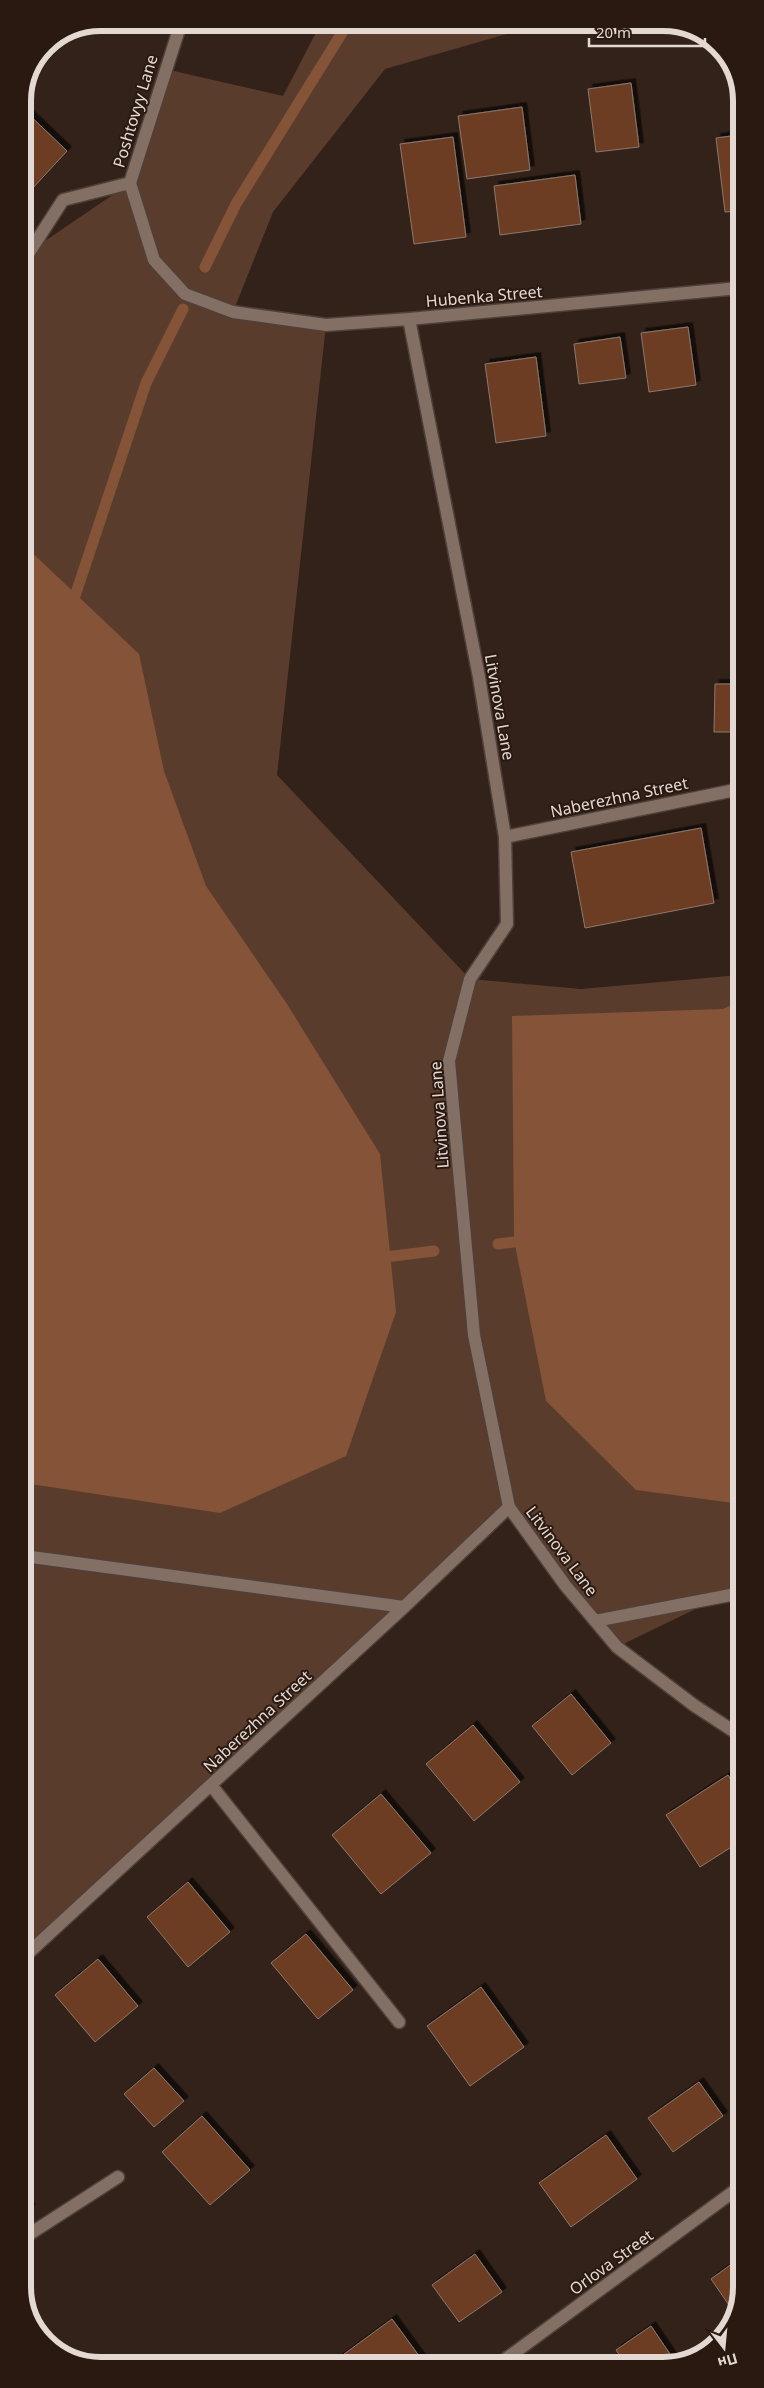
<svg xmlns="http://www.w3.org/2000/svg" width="764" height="2388" font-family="'Noto Sans',sans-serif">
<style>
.green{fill:#5a3c2c}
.water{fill:#845338}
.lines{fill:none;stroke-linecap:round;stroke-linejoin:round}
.stream{stroke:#845338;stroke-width:11}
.building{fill:#6c3d22;stroke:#8c786d;filter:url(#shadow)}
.minor-casing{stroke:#4f403a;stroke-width:15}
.minor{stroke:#836f64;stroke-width:12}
.labels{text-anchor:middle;stroke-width:4;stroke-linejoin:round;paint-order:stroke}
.street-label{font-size:16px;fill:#e4d8d2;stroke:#291910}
.rim{fill:none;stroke:#e4d8d2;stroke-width:6}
</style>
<defs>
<filter id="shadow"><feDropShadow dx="4.5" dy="-4.5" stdDeviation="0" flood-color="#0009"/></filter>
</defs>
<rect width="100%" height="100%" fill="#332219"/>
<path class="green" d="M 321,23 L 545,23 L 385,69 L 273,212 L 233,312 L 326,325 L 277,775 L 470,979 L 581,989 L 740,975 L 741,1587 L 617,1647 L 509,1507 L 25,1956 L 23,256 L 130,183 L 165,69 L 283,96 Z"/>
<path class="water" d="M 23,544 L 139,654 L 164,771 L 206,886 L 287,1004 L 380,1154 L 396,1312 L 346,1456 L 220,1513 L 24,1483 Z
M 740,1001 L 741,1504 L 636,1490 L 546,1401 L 514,1240 L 512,1016 L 723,1009 Z"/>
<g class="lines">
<path class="stream" d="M 205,267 L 236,204 L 348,23
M 71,608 L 146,383 L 183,309
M 498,1244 L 530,1240
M 377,1258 L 434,1251"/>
</g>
<path class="building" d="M 631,83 L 639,147 L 596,152 L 588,89 Z
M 522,107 L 530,170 L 467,179 L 458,116 Z
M 23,109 L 67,151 L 31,190 L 23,182 Z
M 739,135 L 739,211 L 725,212 L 716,138 Z
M 453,137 L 466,237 L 414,244 L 400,144 Z
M 575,175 L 581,224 L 500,235 L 494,186 Z
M 688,327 L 696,385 L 649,392 L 641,333 Z
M 620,337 L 626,378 L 579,384 L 574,344 Z
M 536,357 L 546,436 L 496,443 L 485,364 Z
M 715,684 L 740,684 L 740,732 L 714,732 Z
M 701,828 L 714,903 L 585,928 L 571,852 Z
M 571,1694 L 611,1743 L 572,1775 L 532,1726 Z
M 473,1725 L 520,1782 L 474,1821 L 426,1764 Z
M 728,1775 L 741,1796 L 741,1841 L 700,1867 L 666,1815 Z
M 381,1794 L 431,1853 L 381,1894 L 332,1835 Z
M 188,1882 L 230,1932 L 188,1967 L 147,1917 Z
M 306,1934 L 353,1990 L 318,2019 L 271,1963 Z
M 98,1959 L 138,2006 L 95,2042 L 55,1995 Z
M 481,1987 L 524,2047 L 470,2086 L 427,2026 Z
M 154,2068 L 184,2101 L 154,2127 L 124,2094 Z
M 699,2082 L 723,2116 L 673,2152 L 648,2118 Z
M 202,2116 L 250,2170 L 210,2205 L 162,2152 Z
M 606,2135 L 637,2179 L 571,2227 L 539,2183 Z
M 25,2200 L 31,2209 L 25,2213 Z
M 475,2254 L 502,2292 L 459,2322 L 432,2285 Z
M 740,2258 L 741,2287 L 733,2311 L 711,2279 Z
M 392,2319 L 422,2360 L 417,2364 L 333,2364 L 332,2363 Z
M 651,2326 L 676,2363 L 625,2363 L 616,2350 Z"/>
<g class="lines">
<g class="minor-casing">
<path id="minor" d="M 181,23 L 130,183 L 154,260 L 185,294 L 233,312 L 326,325 L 409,319 L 739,288
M 23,262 L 63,200 L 130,183
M 409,319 L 479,677 L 505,837 L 507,924 L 470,979 L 449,1061 L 474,1335 L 509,1507 L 565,1585 L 617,1647 L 695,1706 L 741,1736
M 505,837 L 740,789
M 24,1556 L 404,1607
M 595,1621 L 741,1593
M 211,1785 L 399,2022
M 25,1956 L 404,1607 L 509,1507
M 25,2237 L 118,2177
M 499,2364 L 741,2186"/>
</g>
<use href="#minor" class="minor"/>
</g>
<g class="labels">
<g class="street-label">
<text transform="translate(135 111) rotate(-73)" y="6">Poshtovyy Lane</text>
<text transform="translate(484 296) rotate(-5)" y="6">Hubenka Street</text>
<text transform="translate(500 707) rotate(80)" y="6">Litvinova Lane</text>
<text transform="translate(619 797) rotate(-12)" y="6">Naberezhna Street</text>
<text transform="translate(439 1115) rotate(-94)" y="6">Litvinova Lane</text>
<text transform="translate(562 1551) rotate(53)" y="6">Litvinova Lane</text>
<text transform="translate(257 1721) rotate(-43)" y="6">Naberezhna Street</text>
<text transform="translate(611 2262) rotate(-36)" y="6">Orlova Street</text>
</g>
</g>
<path d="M0 0H764V2388H0ZM101 31H663A70 70 0 0 1 733 101V2287A70 70 0 0 1 663 2357H101A70 70 0 0 1 31 2287V101A70 70 0 0 1 101 31Z" fill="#291910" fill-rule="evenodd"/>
<path class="rim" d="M101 31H663A70 70 0 0 1 733 101V2287A70 70 0 0 1 663 2357H101A70 70 0 0 1 31 2287V101A70 70 0 0 1 101 31Z"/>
<g transform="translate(724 2348) rotate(164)" stroke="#291910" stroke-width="4" paint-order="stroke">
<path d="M0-4L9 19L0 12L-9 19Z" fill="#e4d8d2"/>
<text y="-8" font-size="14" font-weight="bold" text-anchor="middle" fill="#e4d8d2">Пн</text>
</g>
<path d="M589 38v8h116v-8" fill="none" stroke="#e4d8d2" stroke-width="2.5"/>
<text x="596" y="38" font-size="15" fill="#e4d8d2" stroke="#291910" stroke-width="4" paint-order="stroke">20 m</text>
</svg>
